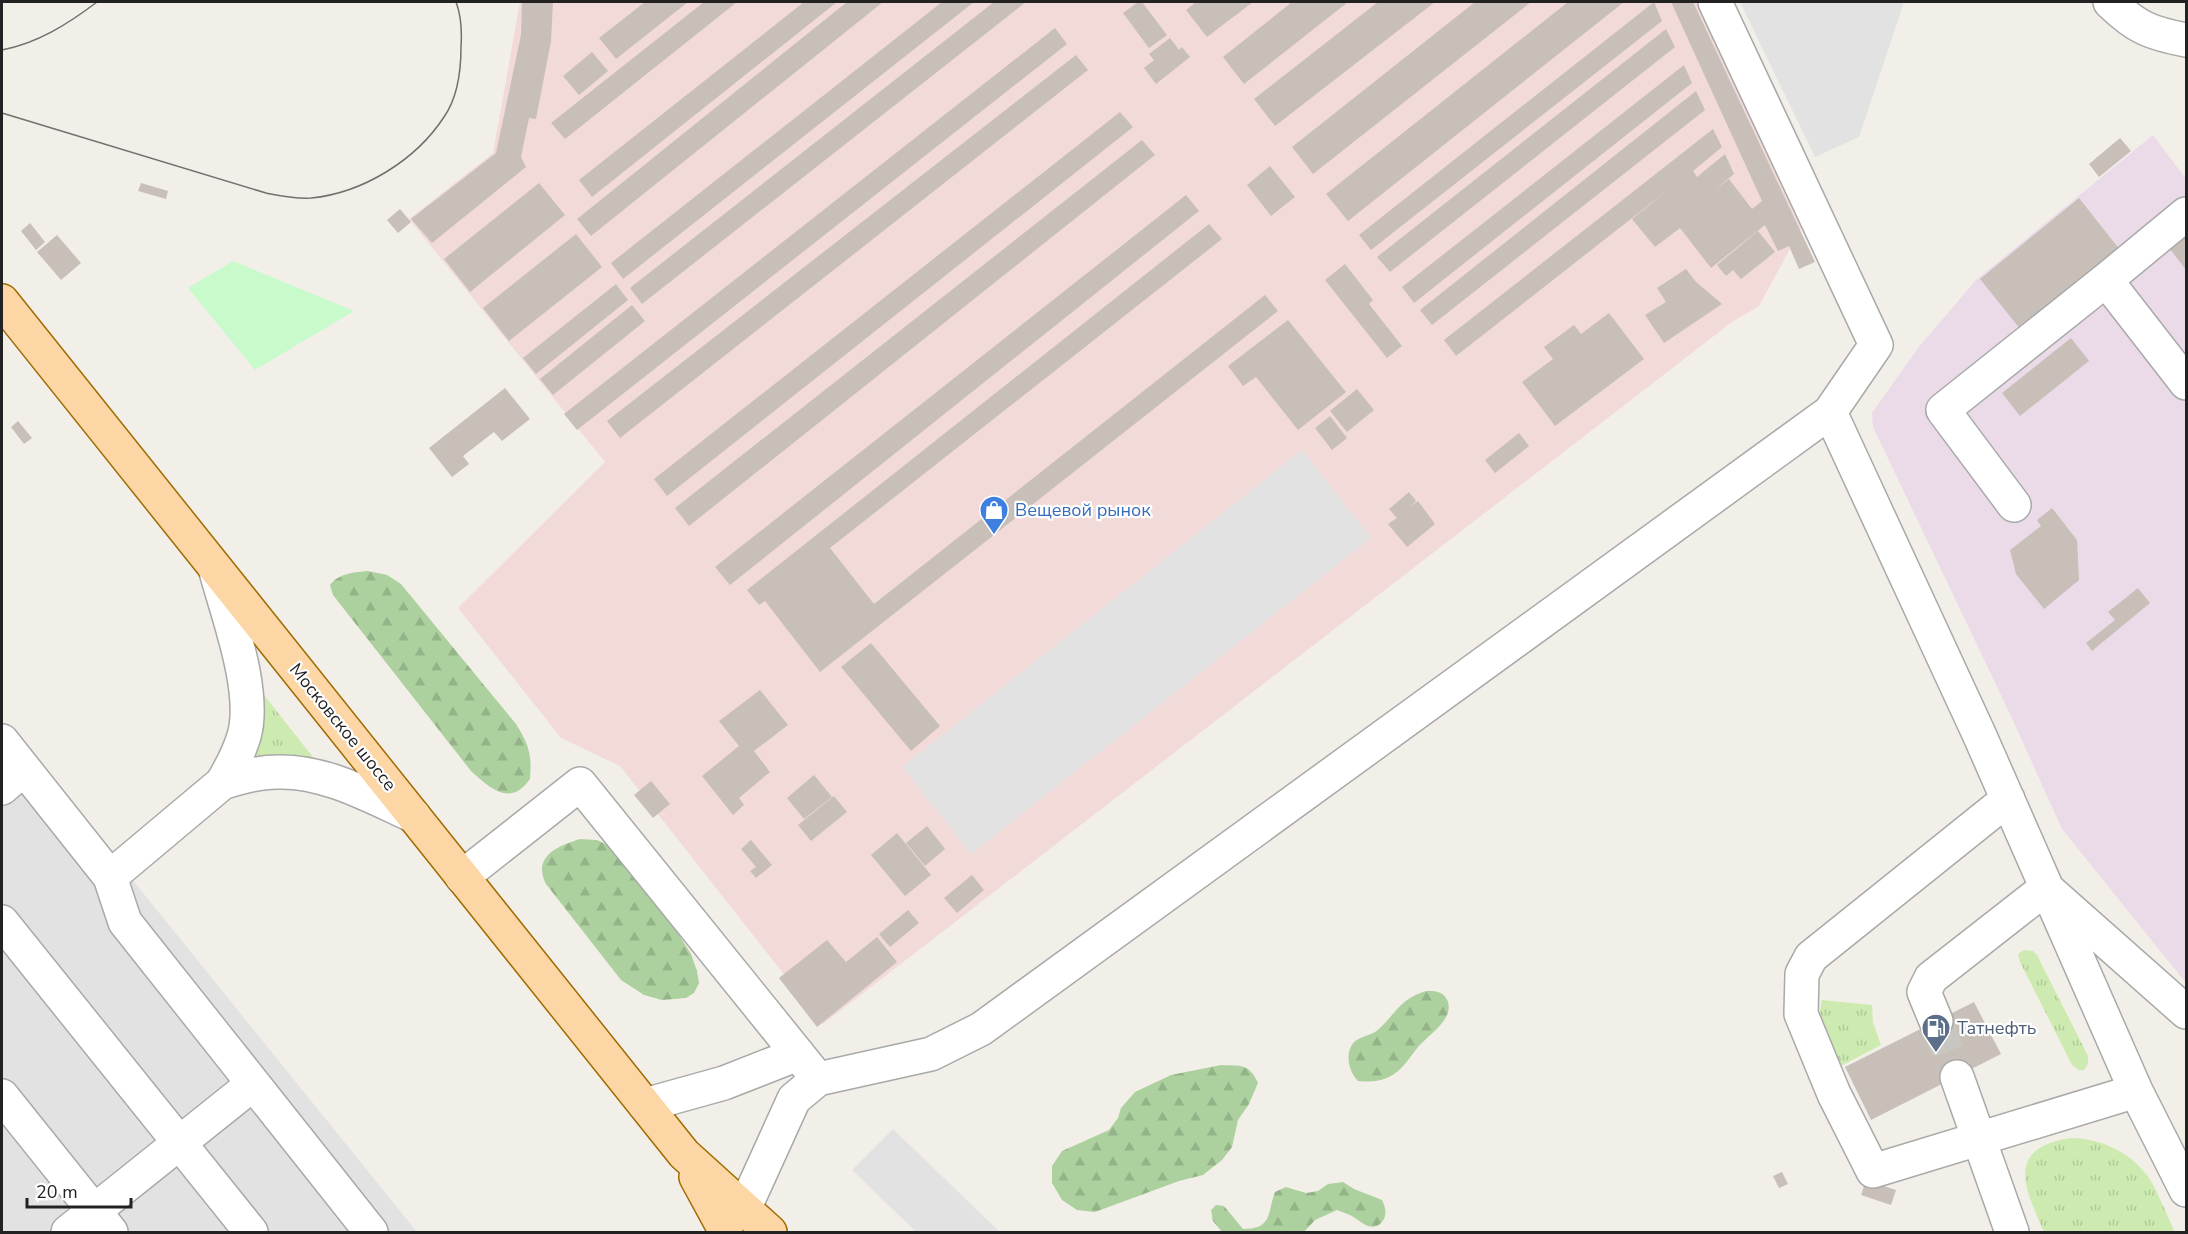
<svg xmlns="http://www.w3.org/2000/svg" width="2188" height="1234" font-family="'Nunito Sans',sans-serif">
<style>
.commercial{fill:#f2dad9}
.industrial{fill:#ebdbe8}
.grass{fill:url(#grass-tufts)}
.forest{fill:url(#forest-firs)}
.park{fill:#c8facc}
.parking{fill:#e2e2e2}
.building{fill:#c7bfb8}
.lines{fill:none;stroke-linecap:round;stroke-linejoin:round}
.minor-tunnel{stroke:#c8c6c1;stroke-width:33;stroke-dasharray:33 16;stroke-linecap:butt}
.minor-casing{stroke:#a9a9a9;stroke-width:36}
.major-casing{stroke:#a06b00;stroke-width:36}
.minor{stroke:#fff;stroke-width:33}
.major{stroke:#fcd6a4;stroke-width:33}
.tram{stroke:#707070;stroke-width:1.5}
.labels{text-anchor:middle;stroke-width:4.5;stroke-linejoin:round;paint-order:stroke}
.shop-label{font-size:18px;fill:#366cbe;stroke:#fff;text-anchor:start}
.street-label{font-size:18px;fill:#222;stroke:#fff}
.service-label{font-size:18px;fill:#4e5e75;stroke:#fff;text-anchor:start}
</style>
<defs>
<pattern id="grass-tufts" width="24" height="20" patternUnits="userSpaceOnUse" patternTransform="scale(1.5)"><rect width="24" height="20" fill="#cdebb0"/><path d="M3 7l-1-3M5 7V3M7 7l1-3M15 17l-1-3M17 17v-4M19 17l1-3" fill="none" stroke="#b0c997"/></pattern>
<pattern id="forest-firs" width="22" height="20" patternUnits="userSpaceOnUse" patternTransform="scale(1.5)"><rect width="22" height="20" fill="#add19e"/><path d="M5 1l3.5 6h-7zM16 11l3.5 6h-7z" fill="#95b388"/></pattern>
</defs>
<rect width="100%" height="100%" fill="#f2efe9"/>
<path class="commercial" d="M 520,2 L 1701,2 L 1804,223 L 1759,306 L 1732,322 L 823,1024 L 620,766 L 561,738 L 458,608 L 605,462 L 409,219 L 493,153 Z"/>
<path class="industrial" d="M 2153,135 L 2186,179 L 2186,983 L 2062,829 L 2010,714 L 1873,427 L 1872,413 L 1918,348 L 1976,280 Z"/>
<path class="grass" d="M 260,690 L 320,766 L 248,763 C 264,733 267,725 260,690 Z
M 2024,950 L 2033,951 L 2037,955 L 2088,1056 L 2088,1064 L 2084,1070 L 2079,1070 L 2072,1065 L 2020,962 L 2018,954 Z
M 1822,1000 L 1872,1005 L 1873,1023 L 1881,1045 L 1837,1068 C 1829,1047 1815,1023 1822,1000 Z
M 2071,1138 C 2102,1138 2134,1154 2151,1181 C 2160,1197 2167,1216 2175,1232 L 2044,1232 C 2024,1187 2005,1148 2071,1138 Z"/>
<path class="forest" d="M 368,571 L 387,575 L 401,584 L 516,724 C 529,745 532,754 530,779 C 510,807 491,789 471,771 L 333,595 L 330,585 C 339,573 355,572 368,571 Z
M 580,839 L 597,840 L 612,847 L 672,924 L 691,954 L 697,971 L 699,983 L 694,993 L 686,998 L 662,1000 L 644,995 L 621,980 L 546,884 C 532,856 558,846 580,839 Z
M 1426,991 C 1434,991 1442,991 1446,998 C 1458,1017 1428,1035 1418,1047 C 1409,1058 1403,1070 1389,1077 C 1378,1082 1370,1082 1358,1081 C 1349,1072 1344,1053 1354,1042 C 1361,1036 1373,1035 1379,1029 C 1397,1012 1400,999 1426,991 Z
M 1221,1065 C 1241,1066 1249,1063 1258,1083 L 1249,1104 L 1238,1120 L 1232,1147 L 1222,1160 L 1203,1175 L 1179,1181 L 1095,1212 L 1077,1210 L 1062,1200 L 1052,1183 L 1052,1166 L 1062,1151 L 1109,1130 L 1118,1118 L 1121,1108 L 1135,1092 L 1171,1075 Z
M 1343,1182 L 1354,1189 L 1382,1200 C 1385,1207 1388,1214 1382,1222 C 1371,1234 1360,1220 1350,1215 C 1346,1213 1341,1212 1337,1210 L 1315,1220 L 1304,1232 L 1222,1232 L 1213,1221 L 1211,1210 L 1216,1205 L 1224,1206 L 1243,1229 C 1273,1229 1267,1213 1275,1192 L 1286,1187 L 1306,1193 L 1318,1191 L 1328,1184 Z"/>
<path class="park" d="M 233,261 L 354,311 L 255,370 L 188,288 Z"/>
<path class="parking" d="M 1740,2 L 1904,2 L 1859,137 L 1815,157 Z
M 1302,450 L 1371,538 L 971,854 L 902,767 Z
M 26,748 L 417,1232 L 2,1232 L 2,767 Z
M 893,1129 L 1000,1232 L 916,1232 L 852,1170 Z"/>
<path class="building" d="M 522,2 L 553,2 L 551,41 L 536,119 L 529,118 L 521,157 L 526,167 L 432,243 L 411,219 L 496,153 L 521,35 Z
M 645,2 L 688,2 L 616,59 L 599,38 Z
M 704,2 L 737,2 L 565,139 L 551,123 Z
M 804,2 L 837,2 L 592,197 L 579,180 Z
M 847,2 L 883,2 L 591,236 L 577,219 Z
M 942,2 L 974,2 L 623,279 L 611,263 Z
M 994,2 L 1026,2 L 642,304 L 630,288 Z
M 1138,2 L 1142,2 L 1167,35 L 1149,48 L 1123,13 Z
M 1196,2 L 1253,2 L 1207,37 L 1186,10 Z
M 1292,2 L 1348,2 L 1244,84 L 1223,57 Z
M 1378,2 L 1435,2 L 1275,126 L 1254,99 Z
M 1475,2 L 1531,2 L 1313,174 L 1292,147 Z
M 1568,2 L 1624,2 L 1348,221 L 1326,194 Z
M 1654,2 L 1662,21 L 1371,250 L 1359,235 Z
M 1671,2 L 1693,2 L 1815,262 L 1799,269 L 1789,246 L 1778,251 L 1765,225 L 1711,268 L 1680,228 L 1655,247 L 1632,219 L 1678,182 L 1456,356 L 1444,340 L 1713,129 L 1722,147 L 1693,171 L 1697,177 L 1725,154 L 1734,174 L 1713,191 L 1729,179 L 1752,209 L 1762,201 Z
M 1055,28 L 1067,44 L 577,430 L 564,414 Z
M 1666,29 L 1675,47 L 1390,272 L 1377,257 Z
M 1170,38 L 1179,50 L 1182,47 L 1190,57 L 1156,84 L 1144,68 L 1154,60 L 1149,54 Z
M 592,52 L 608,71 L 579,95 L 563,76 Z
M 1076,55 L 1088,70 L 620,438 L 607,421 Z
M 1684,65 L 1692,83 L 1414,303 L 1402,287 Z
M 1696,91 L 1705,110 L 1432,325 L 1420,310 Z
M 1120,112 L 1133,127 L 667,496 L 654,479 Z
M 2120,138 L 2131,151 L 2099,177 L 2089,164 Z
M 1142,140 L 1155,155 L 689,526 L 675,508 Z
M 1270,166 L 1295,197 L 1271,216 L 1247,185 Z
M 141,183 L 168,191 L 166,199 L 138,191 Z
M 539,183 L 565,215 L 470,292 L 444,259 Z
M 1186,195 L 1199,211 L 730,585 L 715,567 Z
M 2079,198 L 2124,255 L 2025,335 L 1980,279 Z
M 400,209 L 411,222 L 398,233 L 387,220 Z
M 30,223 L 45,242 L 36,250 L 21,231 Z
M 1209,224 L 1222,239 L 830,548 L 874,604 L 1265,295 L 1278,311 L 820,672 L 765,601 L 759,605 L 747,590 Z
M 2186,229 L 2186,270 L 2167,245 Z
M 1758,231 L 1775,252 L 1741,279 L 1733,270 L 1726,276 L 1717,265 Z
M 576,234 L 602,267 L 509,341 L 483,308 Z
M 57,235 L 81,263 L 61,280 L 37,252 Z
M 1345,264 L 1373,300 L 1369,304 L 1402,346 L 1387,358 L 1325,280 Z
M 1686,269 L 1696,282 L 1722,304 L 1664,343 L 1645,315 L 1666,302 L 1657,288 Z
M 616,284 L 628,300 L 536,374 L 523,358 Z
M 632,305 L 645,321 L 553,395 L 540,379 Z
M 1609,313 L 1644,359 L 1555,426 L 1522,382 L 1553,359 L 1544,347 L 1574,325 L 1581,334 Z
M 1288,320 L 1346,392 L 1298,430 L 1256,377 L 1243,386 L 1228,366 Z
M 2071,338 L 2089,361 L 2020,416 L 2002,393 Z
M 505,388 L 530,419 L 502,441 L 494,432 L 463,456 L 469,464 L 452,477 L 429,448 Z
M 1357,389 L 1374,410 L 1347,432 L 1330,411 Z
M 1330,416 L 1347,438 L 1332,450 L 1315,428 Z
M 18,421 L 32,438 L 24,444 L 11,427 Z
M 1519,433 L 1529,446 L 1495,473 L 1485,460 Z
M 1409,492 L 1416,501 L 1410,507 L 1418,501 L 1435,524 L 1407,547 L 1388,524 L 1397,518 L 1389,509 Z
M 2052,508 L 2077,540 L 2079,580 L 2044,609 L 2016,574 L 2010,550 L 2041,526 L 2037,520 Z
M 2138,588 L 2150,603 L 2092,651 L 2086,643 L 2115,620 L 2108,612 Z
M 871,643 L 940,726 L 911,751 L 841,667 Z
M 760,690 L 788,725 L 754,751 L 770,772 L 739,798 L 744,805 L 733,815 L 702,776 L 739,746 L 719,721 Z
M 814,775 L 832,797 L 804,819 L 787,798 Z
M 651,781 L 670,804 L 653,818 L 634,795 Z
M 834,796 L 847,812 L 811,841 L 798,825 Z
M 927,826 L 945,849 L 925,866 L 906,843 Z
M 897,833 L 931,875 L 905,896 L 871,855 Z
M 751,840 L 772,865 L 756,878 L 750,871 L 756,867 L 741,849 Z
M 972,875 L 984,890 L 957,913 L 944,898 Z
M 908,910 L 919,923 L 890,947 L 879,934 Z
M 877,937 L 897,962 L 817,1027 L 779,978 L 827,940 L 846,962 Z
M 1974,1002 L 2001,1054 L 1871,1120 L 1845,1067 Z
M 1782,1172 L 1788,1184 L 1779,1188 L 1773,1176 Z
M 1866,1180 L 1896,1190 L 1891,1205 L 1861,1195 Z"/>
<g class="lines">
<path class="minor-tunnel" d="M 1936,1021 L 1957,1077"/>
<g class="minor-casing">
<path id="minor" d="M 1715,2 L 1876,345 L 1830,412 L 1979,734 L 2136,1091 L 2186,1190
M 2110,2 C 2137,28 2150,33 2186,40
M 2186,214 L 2106,280 L 2186,383
M 2014,505 L 1943,410 L 2106,280
M 215,568 C 227,613 257,691 244,736 C 239,753 231,768 222,783 L 110,877 L 125,922 L 371,1232
M 2,741 L 110,877
M 222,783 C 240,777 258,772 277,772 C 324,770 372,797 414,816
M 2,788 L 24,769
M 2008,799 L 1811,957 L 1802,974 L 1801,1014 L 1834,1094 L 1873,1171 L 2136,1091
M 462,877 L 580,784 L 818,1079
M 2,922 L 251,1232
M 1936,1021 L 1924,992 L 1931,978 L 2046,888 L 2186,1012
M 1957,1077 L 2012,1232
M 2,1096 L 111,1232
M 645,1105 L 724,1083 L 798,1054
M 744,1209 L 794,1099 L 818,1079 L 931,1054 L 981,1029 L 1830,412
M 68,1232 L 253,1084"/>
</g>
<g class="major-casing">
<path id="major" d="M 2,301 L 684,1154 L 770,1232
M 696,1177 L 726,1232"/>
</g>
<use href="#minor" class="minor"/>
<use href="#major" class="major"/>
<path class="tram" d="M 2,50 C 38,43 68,24 97,2
M 2,113 L 266,193 C 281,196 295,199 311,198 C 363,193 416,160 444,117 C 458,97 461,71 461,47 C 462,32 461,15 456,2"/>
</g>
<defs>
<g id="shop-pin" transform="scale(1.5)"><path d="M0 17L-7.5 6A9.5 9.5 0 1 1 7.5 6Z" fill="#3f7fe0" stroke="#fff"/><path d="M-5-2.5h2.3a2.7 3.5 0 0 1 5.4 0H5L5.5 6h-11ZM-1.5-2.5h3a1.5 2.3 0 0 0-3 0Z" fill="#fff"/></g>
<g id="fuel-pin" transform="scale(1.5)"><path d="M0 17L-7.5 6A9.5 9.5 0 1 1 7.5 6Z" fill="#5c6f8a" stroke="#fff"/><path d="M-5.5-6h7V0h2V4h1.3V-2.5L3-4.5l.8-.8L6-3V5H2.5V1h-1V6h-7ZM-4.2-4.7v3.2H.2V-4.7Z" fill="#fff"/></g>
</defs>
<g fill-rule="evenodd">
<use href="#shop-pin" x="994" y="510"/>
<use href="#fuel-pin" x="1936" y="1028"/>
</g>
<g class="labels">
<g class="shop-label">
<text x="1015" y="516">Вещевой рынок</text>
</g>
<g class="street-label">
<text transform="translate(343 727) rotate(51)" y="6">Московское шоссе</text>
</g>
<g class="service-label">
<text x="1957" y="1034">Татнефть</text>
</g>
</g>
<rect width="2188" height="1234" fill="none" stroke="#222222" stroke-width="6"/>
<path d="M27 1198v9h104v-9" fill="none" stroke="#222222" stroke-width="3"/>
<text x="36" y="1198" font-size="18" fill="#222222" stroke="#ffffff" stroke-width="4.5" paint-order="stroke">20 m</text>
</svg>
